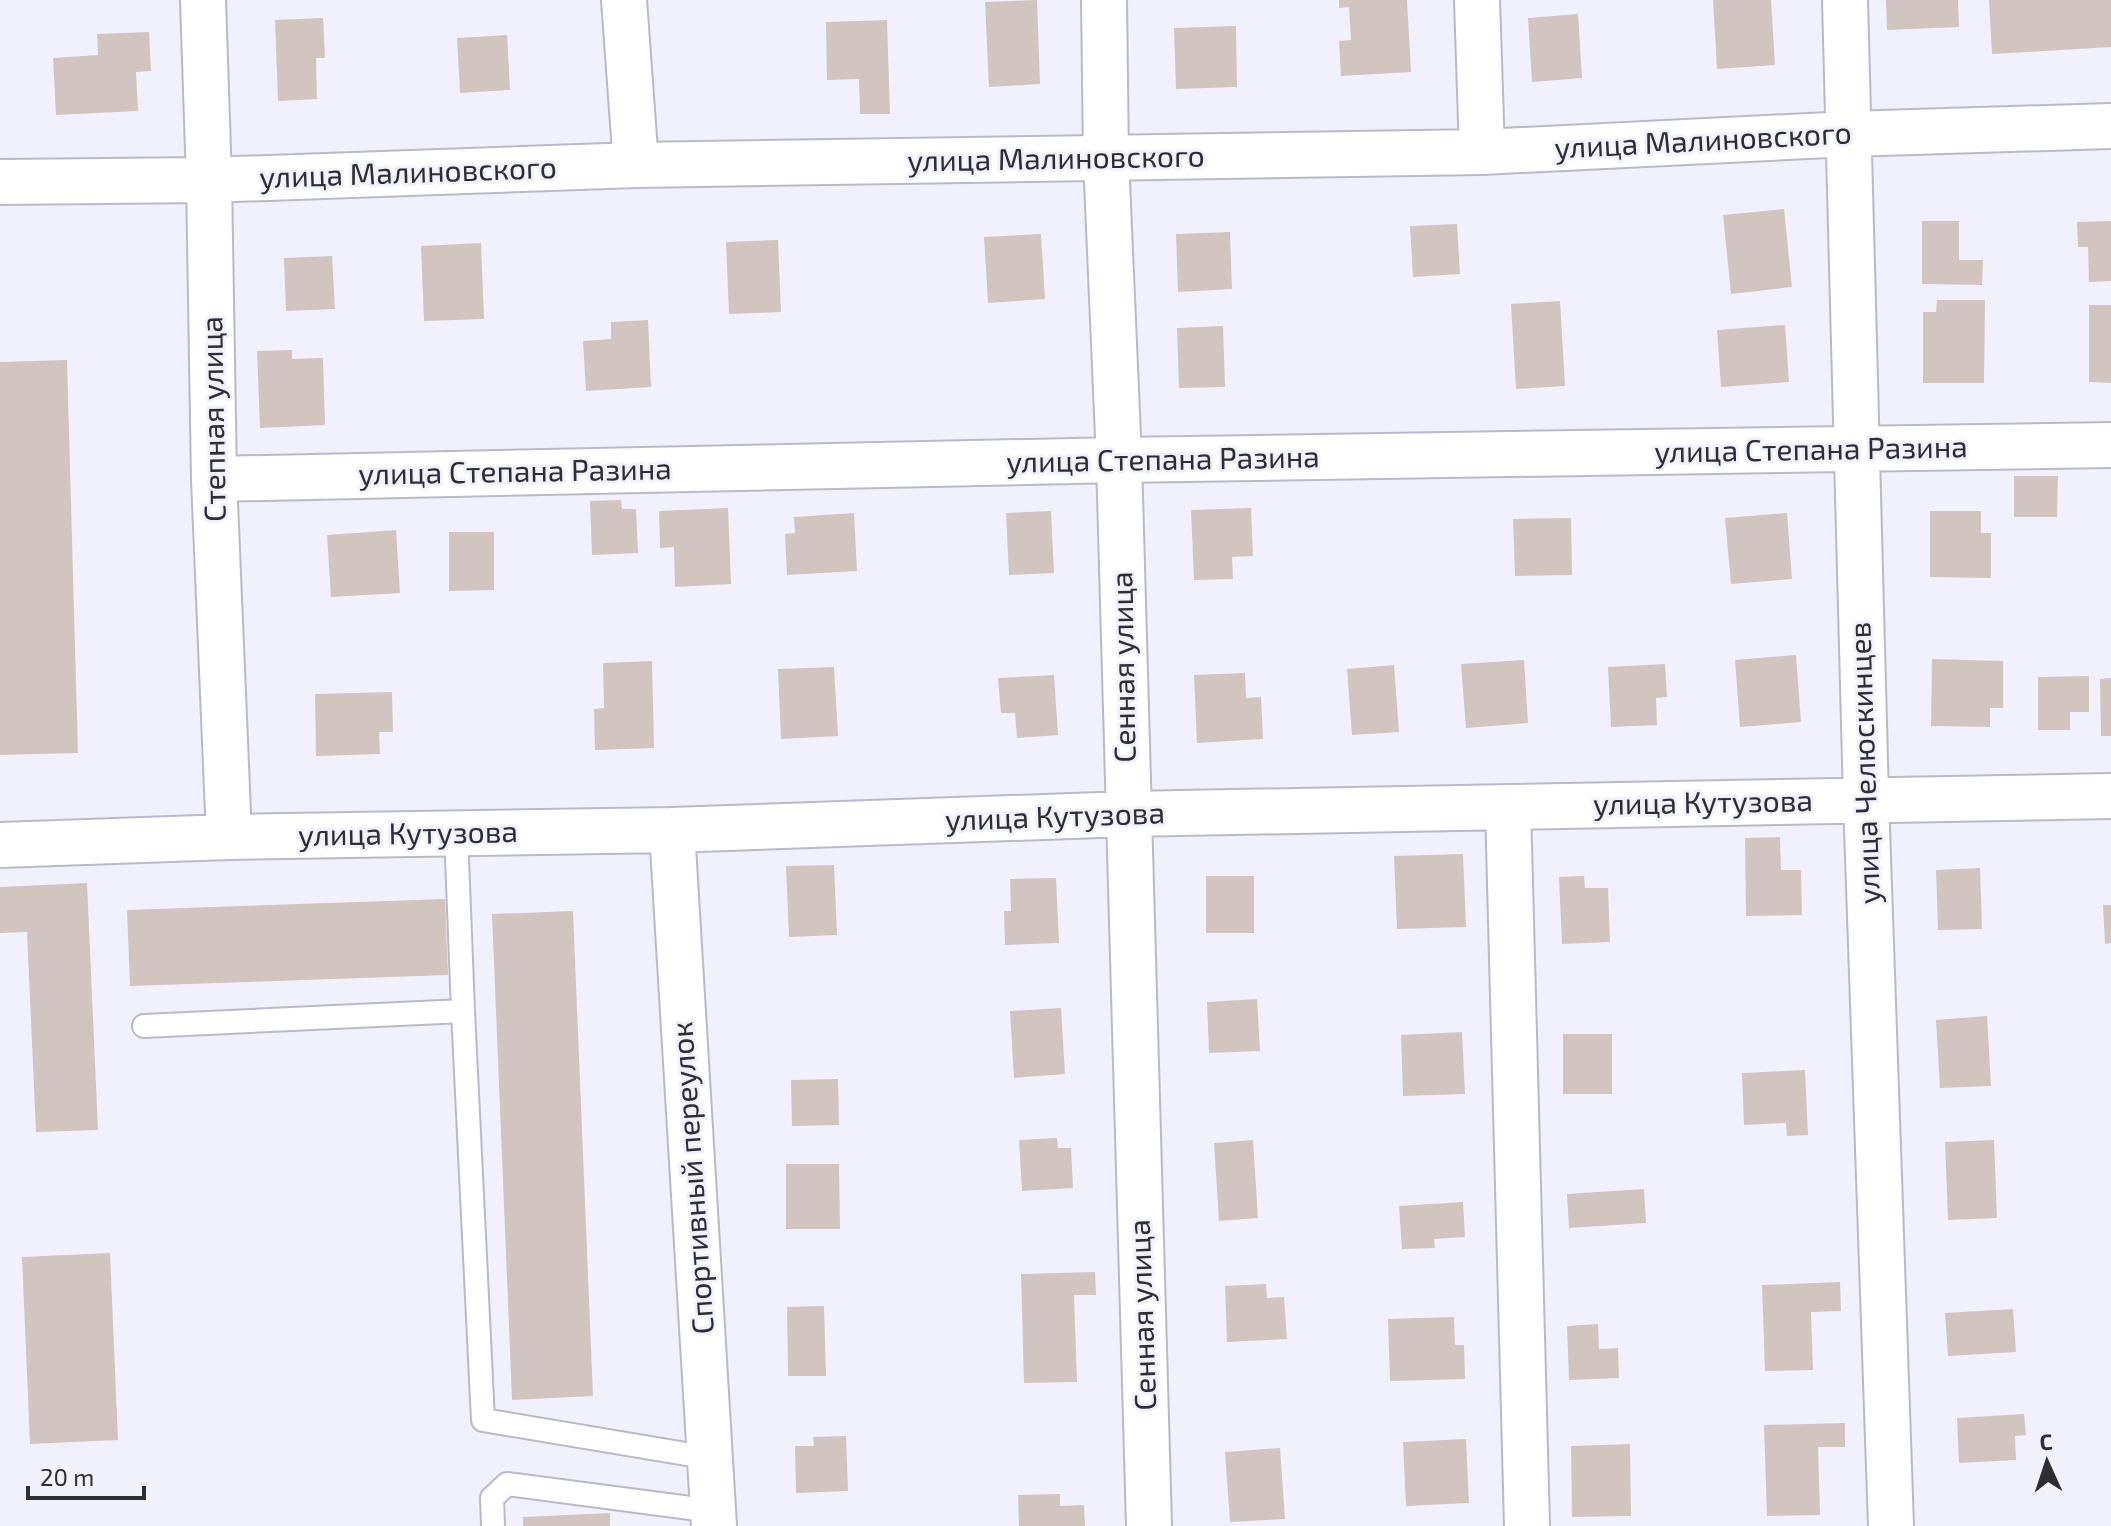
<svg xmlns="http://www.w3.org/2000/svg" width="2111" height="1526" font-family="'Exo 2',sans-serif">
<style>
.building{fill:#d2c5c0}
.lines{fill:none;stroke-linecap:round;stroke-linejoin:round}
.service-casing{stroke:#b9bac5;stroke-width:26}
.minor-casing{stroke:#b9bac5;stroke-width:48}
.service{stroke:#fff;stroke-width:22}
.minor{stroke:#fff;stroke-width:44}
.labels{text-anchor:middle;stroke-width:6;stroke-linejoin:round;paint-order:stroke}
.street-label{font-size:30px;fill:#2d2d32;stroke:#f0f1fd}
</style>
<rect width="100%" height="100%" fill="#f0f1fd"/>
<path class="building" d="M 1037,0 L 1040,84 L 989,87 L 985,2 Z
M 1339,0 L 1407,0 L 1411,72 L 1341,76 L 1339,41 L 1351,40 L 1349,7 L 1339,8 Z
M 1713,0 L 1771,0 L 1775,65 L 1717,69 Z
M 1886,0 L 1958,0 L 1959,27 L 1887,30 Z
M 1989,0 L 2111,0 L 2111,47 L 1992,54 Z
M 1578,14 L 1582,78 L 1532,82 L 1528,18 Z
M 323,18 L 325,58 L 316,58 L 317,99 L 278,101 L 275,20 Z
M 887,20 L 890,114 L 860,114 L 859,79 L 827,80 L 826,22 Z
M 1236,26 L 1237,87 L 1176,89 L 1174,28 Z
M 149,32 L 151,71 L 136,72 L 138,111 L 56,115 L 53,58 L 98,55 L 97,34 Z
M 507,35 L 510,90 L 460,93 L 457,38 Z
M 1784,209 L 1792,287 L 1731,294 L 1723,215 Z
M 1922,221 L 1959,221 L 1959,260 L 1983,260 L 1982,285 L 1922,284 Z
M 2111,221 L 2111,281 L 2089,282 L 2088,247 L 2078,247 L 2077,222 Z
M 1457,224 L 1460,274 L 1413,277 L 1410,226 Z
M 1230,232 L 1232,289 L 1178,292 L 1176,234 Z
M 1041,234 L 1045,299 L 988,303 L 984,237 Z
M 778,240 L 781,312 L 729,314 L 726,242 Z
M 481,243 L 484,319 L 424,321 L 421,246 Z
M 332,256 L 335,309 L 286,311 L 284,258 Z
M 1937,300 L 1985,300 L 1984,383 L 1923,383 L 1923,312 L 1936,312 Z
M 1560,301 L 1565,386 L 1516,389 L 1511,304 Z
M 2089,305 L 2111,305 L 2111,383 L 2089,382 Z
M 648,320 L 651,387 L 586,391 L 583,341 L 611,339 L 611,322 Z
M 1785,325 L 1789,382 L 1721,387 L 1717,330 Z
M 1223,326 L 1225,387 L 1179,388 L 1177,328 Z
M 292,350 L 292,359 L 323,358 L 325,425 L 260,428 L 257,351 Z
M 67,360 L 78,753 L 0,755 L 0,362 Z
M 2014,476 L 2058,476 L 2057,517 L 2014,517 Z
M 621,500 L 622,509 L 636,509 L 638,553 L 592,555 L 590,501 Z
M 728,508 L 731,584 L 675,587 L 674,547 L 660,548 L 659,511 Z
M 1251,508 L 1253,556 L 1232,557 L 1233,579 L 1194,580 L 1191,510 Z
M 1051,511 L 1054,573 L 1009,575 L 1006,513 Z
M 1930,511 L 1981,511 L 1981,533 L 1991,533 L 1991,578 L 1930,577 Z
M 854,513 L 857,571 L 787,575 L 785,534 L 795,533 L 794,517 Z
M 1787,513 L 1792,579 L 1731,584 L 1725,518 Z
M 1571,518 L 1572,575 L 1515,576 L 1513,519 Z
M 396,530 L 400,593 L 331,597 L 327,535 Z
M 449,532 L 494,532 L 494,590 L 449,591 Z
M 1796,655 L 1801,722 L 1740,727 L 1735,660 Z
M 1932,659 L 2003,661 L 2003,708 L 1990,708 L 1990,727 L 1931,726 Z
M 1524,660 L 1528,723 L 1466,728 L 1461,664 Z
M 652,661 L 654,748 L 595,750 L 594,709 L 604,708 L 603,663 Z
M 1665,664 L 1667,697 L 1656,698 L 1657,725 L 1611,727 L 1608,667 Z
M 1394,665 L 1399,732 L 1352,735 L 1347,669 Z
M 834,667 L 838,736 L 781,739 L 778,669 Z
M 1245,673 L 1246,698 L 1261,697 L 1263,739 L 1197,743 L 1194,675 Z
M 1054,675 L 1058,735 L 1017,738 L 1015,713 L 1001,713 L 998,678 Z
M 2089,676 L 2089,712 L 2070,712 L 2070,730 L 2038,730 L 2038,677 Z
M 2111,678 L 2111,736 L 2101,736 L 2100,679 Z
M 392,692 L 393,732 L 379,732 L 380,754 L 316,756 L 315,694 Z
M 1780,837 L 1781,870 L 1801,870 L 1802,915 L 1746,916 L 1745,838 Z
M 1463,854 L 1466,927 L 1397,929 L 1394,856 Z
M 834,865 L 837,935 L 789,937 L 786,866 Z
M 1980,868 L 1982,929 L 1938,930 L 1936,870 Z
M 1206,876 L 1254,876 L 1254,933 L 1206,933 Z
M 1584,876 L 1585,888 L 1608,888 L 1610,942 L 1562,944 L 1559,877 Z
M 1056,878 L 1059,943 L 1005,945 L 1004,911 L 1011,911 L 1010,879 Z
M 87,883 L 98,1130 L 36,1132 L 27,932 L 0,933 L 0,887 Z
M 445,899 L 448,975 L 130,986 L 127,910 Z
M 2103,905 L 2111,905 L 2111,943 L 2105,944 Z
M 573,911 L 593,1396 L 512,1400 L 492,914 Z
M 1257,999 L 1260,1051 L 1209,1053 L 1207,1002 Z
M 1061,1008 L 1065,1074 L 1014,1078 L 1010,1011 Z
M 1987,1016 L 1991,1086 L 1940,1088 L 1936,1020 Z
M 1462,1032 L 1465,1094 L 1403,1096 L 1401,1035 Z
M 1563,1034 L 1612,1034 L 1612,1094 L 1563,1094 Z
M 1805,1070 L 1808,1135 L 1787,1136 L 1786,1123 L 1744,1125 L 1742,1073 Z
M 838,1079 L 839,1125 L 792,1126 L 791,1080 Z
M 1057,1138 L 1058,1148 L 1071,1148 L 1073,1188 L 1022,1191 L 1019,1140 Z
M 1253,1140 L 1258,1218 L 1219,1221 L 1214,1143 Z
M 1994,1140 L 1997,1218 L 1948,1220 L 1945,1142 Z
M 786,1164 L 839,1164 L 840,1229 L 786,1229 Z
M 1644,1189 L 1646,1223 L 1569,1228 L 1567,1194 Z
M 1463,1202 L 1465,1237 L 1434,1239 L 1435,1248 L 1402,1249 L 1399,1206 Z
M 110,1253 L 118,1440 L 30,1444 L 22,1257 Z
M 1095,1272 L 1096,1295 L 1074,1295 L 1077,1382 L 1024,1383 L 1021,1274 Z
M 1840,1282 L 1841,1311 L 1811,1312 L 1813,1370 L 1765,1371 L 1762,1285 Z
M 1266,1284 L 1267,1298 L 1284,1297 L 1287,1339 L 1227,1342 L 1225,1286 Z
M 824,1306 L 826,1376 L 788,1376 L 787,1307 Z
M 2013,1309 L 2016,1352 L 1948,1356 L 1945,1313 Z
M 1454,1317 L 1455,1345 L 1464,1345 L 1465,1379 L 1390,1381 L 1388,1319 Z
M 1598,1324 L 1599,1349 L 1618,1348 L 1619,1378 L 1569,1380 L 1567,1326 Z
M 2024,1414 L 2026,1435 L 2015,1436 L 2016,1460 L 1959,1463 L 1957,1418 Z
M 1845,1423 L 1845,1447 L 1818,1447 L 1820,1515 L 1767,1516 L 1764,1425 Z
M 846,1436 L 848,1491 L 796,1493 L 795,1446 L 814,1446 L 813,1437 Z
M 1466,1439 L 1469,1503 L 1406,1506 L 1403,1442 Z
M 1630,1444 L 1631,1516 L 1572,1517 L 1571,1446 Z
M 1280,1448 L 1285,1519 L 1230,1522 L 1225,1452 Z
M 1060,1494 L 1060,1506 L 1084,1505 L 1085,1526 L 1019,1526 L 1018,1495 Z
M 610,1513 L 610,1526 L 523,1526 L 523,1517 Z"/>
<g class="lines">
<g class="service-casing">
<path id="service" d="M 456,833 L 463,1011 L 483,1420 L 710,1458
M 144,1026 L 463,1011
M 493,1526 L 492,1498 L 507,1484 L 713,1511"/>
</g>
<g class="minor-casing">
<path id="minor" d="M 203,0 L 209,180 L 214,479 L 229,837
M 624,0 L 636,165
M 1104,0 L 1106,158 L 1119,460 L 1149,1526
M 1477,0 L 1482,152
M 1845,0 L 1866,799 L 1891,1526
M 0,182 L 209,180 L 636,165 L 1482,152 L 1849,134 L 2111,126
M 214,479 L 1119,460 L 2111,445
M 1508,807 L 1527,1526
M 672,830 L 714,1526
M 0,845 L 229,837 L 672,830 L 1128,814 L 2111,796"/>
</g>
<use href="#service" class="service"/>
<use href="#minor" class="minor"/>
</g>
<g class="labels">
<g class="street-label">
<text transform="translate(1703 141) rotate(-3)" y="10">улица Малиновского</text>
<text transform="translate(1056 159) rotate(-1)" y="10">улица Малиновского</text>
<text transform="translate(408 173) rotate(-2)" y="10">улица Малиновского</text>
<text transform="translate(214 419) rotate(-91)" y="10">Степная улица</text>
<text transform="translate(1811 450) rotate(-1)" y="10">улица Степана Разина</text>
<text transform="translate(1163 460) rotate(-1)" y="10">улица Степана Разина</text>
<text transform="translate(515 472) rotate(-1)" y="10">улица Степана Разина</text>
<text transform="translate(1124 667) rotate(-91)" y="10">Сенная улица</text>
<text transform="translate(1865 763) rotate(-92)" y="10">улица Челюскинцев</text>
<text transform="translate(1703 803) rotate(-1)" y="10">улица Кутузова</text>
<text transform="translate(1055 817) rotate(-2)" y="10">улица Кутузова</text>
<text transform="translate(408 834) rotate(-1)" y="10">улица Кутузова</text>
<text transform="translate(693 1178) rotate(-94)" y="10">Спортивный переулок</text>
<text transform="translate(1143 1315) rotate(-92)" y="10">Сенная улица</text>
</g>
</g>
<g transform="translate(2047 1462) rotate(357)" stroke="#f0f1fd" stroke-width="6" paint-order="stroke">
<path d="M0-6L14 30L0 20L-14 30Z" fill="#2d2d32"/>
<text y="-12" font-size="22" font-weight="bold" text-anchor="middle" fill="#2d2d32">С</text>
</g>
<path d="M28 1486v12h116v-12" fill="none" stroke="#2d2d32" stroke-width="4"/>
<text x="40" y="1486" font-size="24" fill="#2d2d32" stroke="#f0f1fd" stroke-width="6" paint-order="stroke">20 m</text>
</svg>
